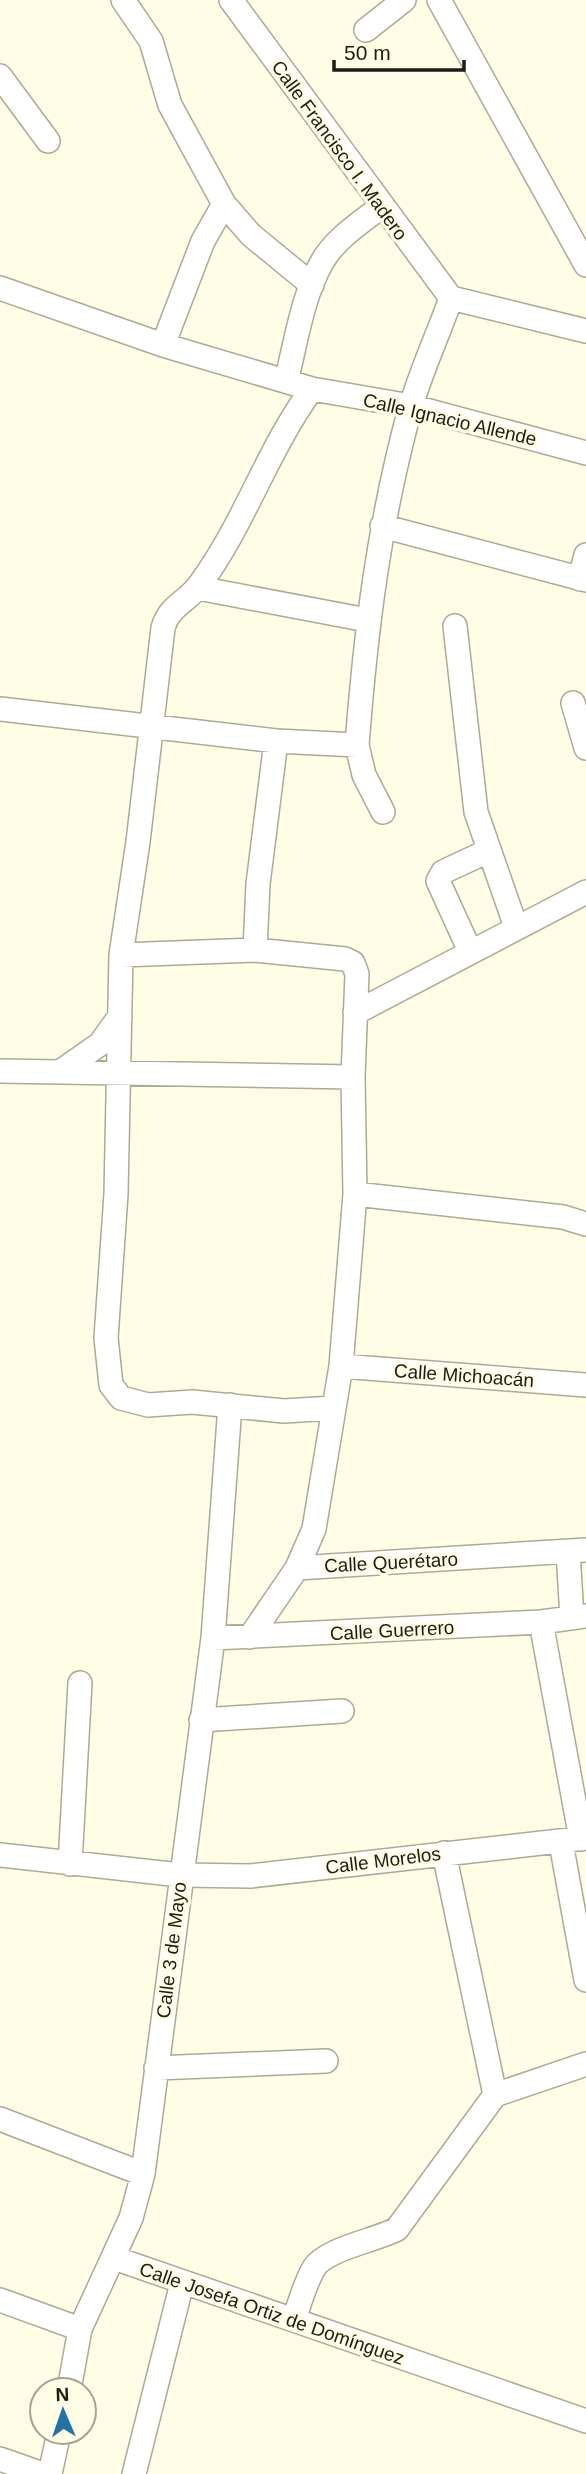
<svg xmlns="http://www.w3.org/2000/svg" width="586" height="2474" font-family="Arial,sans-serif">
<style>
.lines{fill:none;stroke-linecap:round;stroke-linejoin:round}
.minor-casing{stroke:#acaa95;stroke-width:26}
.minor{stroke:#fff;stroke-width:23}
.labels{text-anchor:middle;stroke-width:7;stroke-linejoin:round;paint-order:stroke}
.street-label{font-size:19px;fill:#1e1d15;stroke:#fffde6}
</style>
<rect width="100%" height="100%" fill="#fffde6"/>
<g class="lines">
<g class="minor-casing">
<path id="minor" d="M 123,0 L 151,41 L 170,105 L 224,204 L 251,235 L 312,285
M 231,0 L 451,298
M 439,0 L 586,265
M 366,30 L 404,0
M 0,76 L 48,141
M 0,288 L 163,345 L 312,389 L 411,406 L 586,453
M 451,298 L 586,331
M 163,345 L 203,241 L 224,204
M 286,381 C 296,343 302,297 322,262 C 335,239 360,223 381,207
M 312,389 C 267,450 245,523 200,584 C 188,602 169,605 163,628 L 138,842 L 121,955 L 116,1194 L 106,1338 L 111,1385 L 121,1398 L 148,1405 L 192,1402 L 284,1411 L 333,1408
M 382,526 L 586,580
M 580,579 L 586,555
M 198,588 L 367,620
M 455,626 L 476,812 L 516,927
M 573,703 L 586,748
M 0,709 L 276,741 L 357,745 C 366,628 379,523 410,409 C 421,371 438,335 451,298
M 357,745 L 364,775 L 383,812
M 255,950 L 258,884 L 276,741
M 470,951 L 438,881 L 443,872 L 488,851
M 121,955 L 255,950 L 345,959 L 353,963 L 357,974 L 353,1077 L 355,1194 L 341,1366 L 314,1529 L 297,1568 L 250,1637
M 355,1013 L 586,892
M 0,1071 L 353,1077
M 60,1072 L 100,1044 L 120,1016
M 355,1194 L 563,1217 L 586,1224
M 341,1366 L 586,1385
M 568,1552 L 572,1618
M 297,1568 L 586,1550
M 541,1622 L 581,1839
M 213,1638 L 541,1622 L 586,1616
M 201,1720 L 342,1711
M 561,1843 L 586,1980
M 444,1853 L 495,2095
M 0,1855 L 180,1875 L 250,1876 L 586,1838
M 70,1864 L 80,1683
M 156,2068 L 326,2061
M 0,2119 L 143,2174
M 114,2258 L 586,2421
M 0,2300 L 80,2329
M 294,2319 C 300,2303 305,2283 314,2268 C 325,2249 377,2240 397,2229 L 495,2095 L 586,2064
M 69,2390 L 80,2329 L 131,2218 L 143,2174 L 213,1638 L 230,1405
M 0,2459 L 43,2474
M 50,2474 L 59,2432
M 134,2474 L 182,2283"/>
</g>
<use href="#minor" class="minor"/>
</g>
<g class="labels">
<g class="street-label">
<text transform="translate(340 150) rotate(54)" y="7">Calle Francisco I. Madero</text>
<text transform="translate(450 419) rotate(13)" y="7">Calle Ignacio Allende</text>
<text transform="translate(464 1375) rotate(4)" y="7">Calle Michoacán</text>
<text transform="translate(391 1562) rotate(-3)" y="7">Calle Querétaro</text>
<text transform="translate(392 1630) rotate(-3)" y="7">Calle Guerrero</text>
<text transform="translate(383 1860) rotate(-7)" y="7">Calle Morelos</text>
<text transform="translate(171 1950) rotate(-83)" y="7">Calle 3 de Mayo</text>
<text transform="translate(272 2313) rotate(19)" y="7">Calle Josefa Ortiz de Domínguez</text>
</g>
</g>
<g transform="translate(63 2411) rotate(358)"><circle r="33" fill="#fffde6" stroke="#a5a392" stroke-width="2"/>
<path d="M0-5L12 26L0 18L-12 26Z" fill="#2372a4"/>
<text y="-10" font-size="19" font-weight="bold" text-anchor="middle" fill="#1e1d15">N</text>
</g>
<path d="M334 60v10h130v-10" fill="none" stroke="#1e1d15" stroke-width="3.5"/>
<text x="344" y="60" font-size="21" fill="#1e1d15" stroke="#fffde6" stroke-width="5" paint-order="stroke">50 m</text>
</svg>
